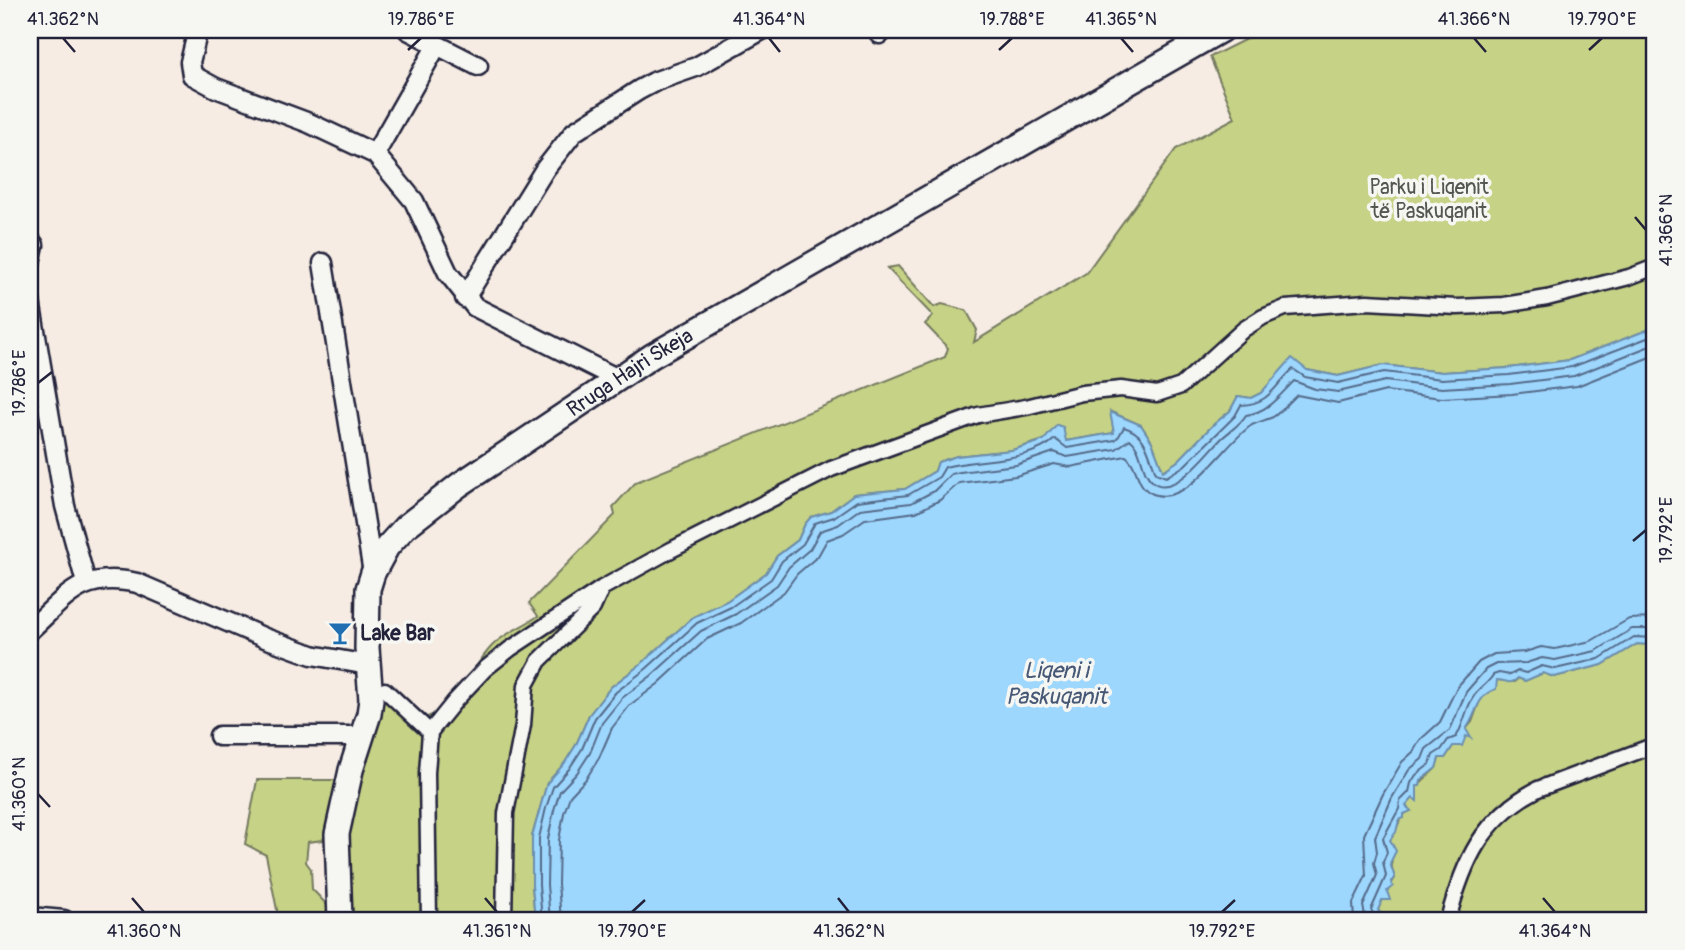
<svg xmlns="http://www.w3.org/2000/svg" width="1685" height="950" font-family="Pangolin,sans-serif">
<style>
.green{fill:#c6d285;stroke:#747a60;stroke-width:2}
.water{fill:#9ed7fe;stroke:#6c8fb0;stroke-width:2}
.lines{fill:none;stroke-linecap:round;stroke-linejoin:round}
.shore{stroke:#546a89;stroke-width:2}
.pedestrian-casing{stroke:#22223b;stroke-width:19}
.minor-casing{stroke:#22223b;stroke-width:23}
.tertiary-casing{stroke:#22223b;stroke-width:28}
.pedestrian{stroke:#f6f6f2;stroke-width:14}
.minor{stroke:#f6f6f2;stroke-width:18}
.tertiary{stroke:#f6f6f2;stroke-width:23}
.ticks{fill:none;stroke:#22223b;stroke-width:2.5}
.labels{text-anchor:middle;stroke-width:7;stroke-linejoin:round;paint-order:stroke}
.park-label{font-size:21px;fill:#535751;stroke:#f6f6f2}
.street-label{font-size:21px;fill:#22223b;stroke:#f6f6f2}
.poi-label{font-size:21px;font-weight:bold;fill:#22223b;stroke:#f6f6f2;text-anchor:start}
.water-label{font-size:23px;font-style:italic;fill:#475876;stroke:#f6f6f2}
.neatline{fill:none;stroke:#22223b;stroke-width:2.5}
.ticks-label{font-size:18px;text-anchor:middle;fill:#22223b}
</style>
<rect width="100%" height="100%" fill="#f6ece3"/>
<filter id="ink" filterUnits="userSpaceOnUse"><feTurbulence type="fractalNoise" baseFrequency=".0143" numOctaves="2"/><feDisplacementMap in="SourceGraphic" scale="14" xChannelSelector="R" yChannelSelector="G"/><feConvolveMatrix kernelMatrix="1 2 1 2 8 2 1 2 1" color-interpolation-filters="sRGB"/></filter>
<g filter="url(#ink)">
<path class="green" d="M 1264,30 L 1324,30 L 1327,34 L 1336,30 L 1469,30 L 1472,35 L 1495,30 L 1655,30 L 1655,327 L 1570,360 L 1509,368 L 1442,372 L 1383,365 L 1338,376 L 1307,370 L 1273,381 L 1261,393 L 1251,398 L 1238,396 L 1230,411 L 1213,425 L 1178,461 L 1163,471 L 1152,442 L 1141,425 L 1111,412 L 1114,433 L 1066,441 L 1044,440 L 1012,450 L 957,456 L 938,462 L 935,471 L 905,489 L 854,494 L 831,511 L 811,517 L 805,524 L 798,540 L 777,556 L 766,573 L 727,601 L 693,617 L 641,664 L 611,687 L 589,715 L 576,745 L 564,764 L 547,783 L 532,837 L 532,885 L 535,920 L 348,920 L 346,829 L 366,746 L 388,682 L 425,718 C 457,707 470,669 492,646 C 503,634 524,626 538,616 L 529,603 L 615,515 L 613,507 L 636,482 L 945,357 L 948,348 L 925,324 L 933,316 L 887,268 L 898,266 L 934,307 L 942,304 L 966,310 L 977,330 L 974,342 L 1086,273 L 1176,149 L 1235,118 L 1210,57 Z
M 1655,642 L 1655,920 L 1380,920 L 1383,918 L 1378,910 L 1382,900 L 1387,900 L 1387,891 L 1395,878 C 1388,863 1394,853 1390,840 C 1398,829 1398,817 1410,810 L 1405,806 L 1413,798 L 1417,800 L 1417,786 L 1436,768 L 1439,758 L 1445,758 L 1453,746 L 1466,736 L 1466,729 L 1472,722 L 1480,700 L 1497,680 L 1515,682 L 1518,678 L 1525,681 L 1543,673 L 1554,677 L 1602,665 L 1637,644 L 1653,645 Z
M 257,780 L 341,780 L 323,840 L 308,842 L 306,862 L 311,869 L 312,889 L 329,907 L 330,920 L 279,920 L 266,855 L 245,844 Z"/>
<path class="water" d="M 1655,327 L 1655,642 L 1653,645 L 1637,644 L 1602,665 L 1554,677 L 1543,673 L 1525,681 L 1518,678 C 1511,686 1506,680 1497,680 L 1496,689 C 1476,695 1477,715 1466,729 L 1471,738 L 1466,736 L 1462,746 L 1453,746 L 1445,758 L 1439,758 L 1436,768 L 1421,780 L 1420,786 L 1417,786 L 1417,801 L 1413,798 L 1406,806 L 1411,811 L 1404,814 L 1404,818 L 1399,820 L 1396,832 L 1390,840 L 1396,851 L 1390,863 L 1395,878 L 1391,882 L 1393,886 L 1387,891 L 1390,900 L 1382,900 L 1378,910 L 1384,918 L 1380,920 L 535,920 L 532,885 L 532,837 L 547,783 L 564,764 L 576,745 L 589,715 L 611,687 L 641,664 L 693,617 L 727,601 L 766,573 L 777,556 L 798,540 L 805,524 L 811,517 L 831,511 L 854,494 L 905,489 L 935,471 L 938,462 L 957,456 L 1012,450 L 1036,443 L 1044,440 L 1057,425 L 1063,427 L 1066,441 L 1114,433 L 1110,412 L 1141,425 L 1152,442 L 1163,471 L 1178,461 L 1213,425 L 1230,411 L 1238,396 L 1251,398 L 1261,393 L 1292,358 L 1307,370 L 1338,376 L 1383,365 L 1442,372 L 1509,368 L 1570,360 Z"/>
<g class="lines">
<path class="shore" d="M 542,920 L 539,885 L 539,838 L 546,808 L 553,787 L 569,769 L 582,749 L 595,718 L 616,692 L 646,669 L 697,623 L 731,607 L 771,579 L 782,561 L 803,544 L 815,523 L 834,517 L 857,501 L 908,495 L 939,477 L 945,467 C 978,458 1029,463 1055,439 L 1067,448 L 1115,440 L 1119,436 L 1124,427 C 1147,434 1148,453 1156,473 L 1166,477 L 1184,466 L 1235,416 L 1241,405 C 1270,404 1274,386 1293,369 L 1305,377 L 1338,383 L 1384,372 L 1442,379 L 1509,375 L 1572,367 L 1655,335
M 550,920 L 547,885 L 548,839 L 554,810 L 560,791 L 577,773 L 590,753 L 602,723 L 622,698 L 651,676 L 701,631 L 736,614 L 777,585 L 789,567 L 810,549 L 820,531 L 838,525 L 860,509 L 911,503 L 934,491 L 951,474 L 960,472 L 1016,465 L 1054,452 L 1067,457 L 1116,449 L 1130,439 C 1143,449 1140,472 1153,482 C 1174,499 1209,451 1222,438 C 1231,430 1240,425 1246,415 C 1268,412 1279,396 1294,381 L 1315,389 L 1338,392 L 1385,381 L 1442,388 L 1510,384 L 1574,376 L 1655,344
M 561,920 L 558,884 L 559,840 L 564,813 L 570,796 L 586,779 L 599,758 L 612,728 L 630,705 L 658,684 L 707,639 L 741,623 L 784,592 L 797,574 L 818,556 L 827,540 L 843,534 L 865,519 L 916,512 L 940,500 L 959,483 L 1016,476 L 1054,464 L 1070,467 L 1126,456 C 1139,466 1135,487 1153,494 C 1189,508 1226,441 1252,425 C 1258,422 1266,420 1273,417 C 1282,411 1289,402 1297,395 L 1338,403 L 1386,391 L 1442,398 L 1512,394 L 1577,386 L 1655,355
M 1354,920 L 1353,903 L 1366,876 L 1364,835 L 1383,794 L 1402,762 L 1413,752 L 1420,740 L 1440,722 L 1457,687 L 1479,662 L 1494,654 L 1525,652 L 1541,647 L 1555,649 L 1591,641 L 1629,619 L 1655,618
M 1366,920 L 1363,906 L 1377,875 L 1374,863 L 1377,852 L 1375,837 L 1392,798 L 1409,770 L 1422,759 L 1426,749 L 1450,730 L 1466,692 L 1486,669 L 1496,664 L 1526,663 L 1542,658 L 1555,660 L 1596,651 L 1632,629 L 1655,629
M 1377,920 L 1371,910 L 1386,876 L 1383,862 L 1387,852 L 1383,838 L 1399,809 L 1400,801 L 1409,792 L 1411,783 L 1416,775 L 1430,764 L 1433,755 L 1441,750 L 1448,740 L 1456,737 C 1464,725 1465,709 1474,696 C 1480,687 1488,684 1493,675 L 1499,673 L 1510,675 L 1518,671 L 1526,673 L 1542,666 L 1555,669 L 1599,659 L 1634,637 L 1655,638"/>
<g class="pedestrian-casing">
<path id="pedestrian" d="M 385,690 L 430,732 L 427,773 L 429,920
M 430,732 L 455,701 L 485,669 L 510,649 L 602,588 L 671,550 L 831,469 L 978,415 L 1026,407 L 1082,393 L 1121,389 L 1157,394 L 1181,386 L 1244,329 L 1263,317 L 1285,308 L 1367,302 L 1457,307 L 1504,305 L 1547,298 L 1629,277 L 1655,267
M 504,920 L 506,813 L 523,725 L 526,685 L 539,661 L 593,608 L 601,590
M 1448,920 C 1463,862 1482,818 1538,789 L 1655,745
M 1653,920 L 1655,910"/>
</g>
<g class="minor-casing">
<path id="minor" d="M 198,30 L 190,62 L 192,75 L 216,88 L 309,123 L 375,154 L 414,201 L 448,273 L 475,307 L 616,378
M 877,30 L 880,34
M 437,45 L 478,66
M 375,154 L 437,45 L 408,30
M 30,240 L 34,245 L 30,263
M 323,263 L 373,573
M 465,298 L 545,169 L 574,132 L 639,90 L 656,81 L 696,67 L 762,30
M 30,301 L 65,506 L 86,583
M 30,630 C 68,595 82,571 137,583 L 265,638 L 312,655 L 368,665
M 219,736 L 362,736
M 30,917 L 64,920"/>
</g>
<g class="tertiary-casing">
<g id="tertiary">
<path id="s1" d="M 340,920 L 337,834 L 351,770 L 369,714 L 371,700 L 367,648 L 368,589 L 373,573 L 387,547 L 405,527 L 459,485 L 652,356 L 1221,30"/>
</g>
</g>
<use href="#pedestrian" class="pedestrian"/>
<use href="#minor" class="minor"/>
<use href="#tertiary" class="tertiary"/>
</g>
</g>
<path class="ticks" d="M 63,38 L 75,52M 769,38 L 780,52M 1121,38 L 1133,52M 1474,38 L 1486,52M 408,50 L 421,38M 999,50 L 1012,38M 1589,50 L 1602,38M 1635,217 L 1646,230M 38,383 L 52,372M 1633,541 L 1646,530M 38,794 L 50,807M 132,898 L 144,912M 485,898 L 497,912M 838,898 L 849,912M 1543,898 L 1555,912M 632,912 L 645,900M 1222,912 L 1235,900"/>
<defs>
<g id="bar-bare" transform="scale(1.89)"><path d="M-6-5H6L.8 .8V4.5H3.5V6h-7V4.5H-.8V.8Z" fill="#1f6fb2" stroke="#f6f6f2" stroke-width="2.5" paint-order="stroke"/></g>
</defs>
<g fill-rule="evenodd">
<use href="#bar-bare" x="340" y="633"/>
</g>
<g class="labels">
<g class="park-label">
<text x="1429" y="194">Parku i Liqenit<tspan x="1429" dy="24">të Paskuqanit</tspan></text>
</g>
<g class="street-label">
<text dy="7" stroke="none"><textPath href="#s1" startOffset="682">Rruga Hajri Skeja</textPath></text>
</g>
<g class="poi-label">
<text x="360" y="640">Lake Bar</text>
</g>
<g class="water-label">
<text x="1056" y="678">Liqeni i<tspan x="1056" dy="26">Paskuqanit</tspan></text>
</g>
</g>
<rect width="1685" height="950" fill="none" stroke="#f6f6f2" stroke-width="77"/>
<rect x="38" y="38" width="1608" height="874" class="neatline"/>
<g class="ticks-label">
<text x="63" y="25">41.362°N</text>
<text x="421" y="25">19.786°E</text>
<text x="769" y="25">41.364°N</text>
<text x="1012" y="25">19.788°E</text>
<text x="1121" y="25">41.365°N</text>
<text x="1474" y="25">41.366°N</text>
<text x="1602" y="25">19.790°E</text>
<text transform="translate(1666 230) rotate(-90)" y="6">41.366°N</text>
<text transform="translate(19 383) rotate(-90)" y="6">19.786°E</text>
<text transform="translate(1666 530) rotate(-90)" y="6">19.792°E</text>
<text transform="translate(19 794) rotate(-90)" y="6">41.360°N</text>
<text x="144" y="937">41.360°N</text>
<text x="497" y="937">41.361°N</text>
<text x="632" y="937">19.790°E</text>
<text x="849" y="937">41.362°N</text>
<text x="1222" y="937">19.792°E</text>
<text x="1555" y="937">41.364°N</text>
</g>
</svg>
